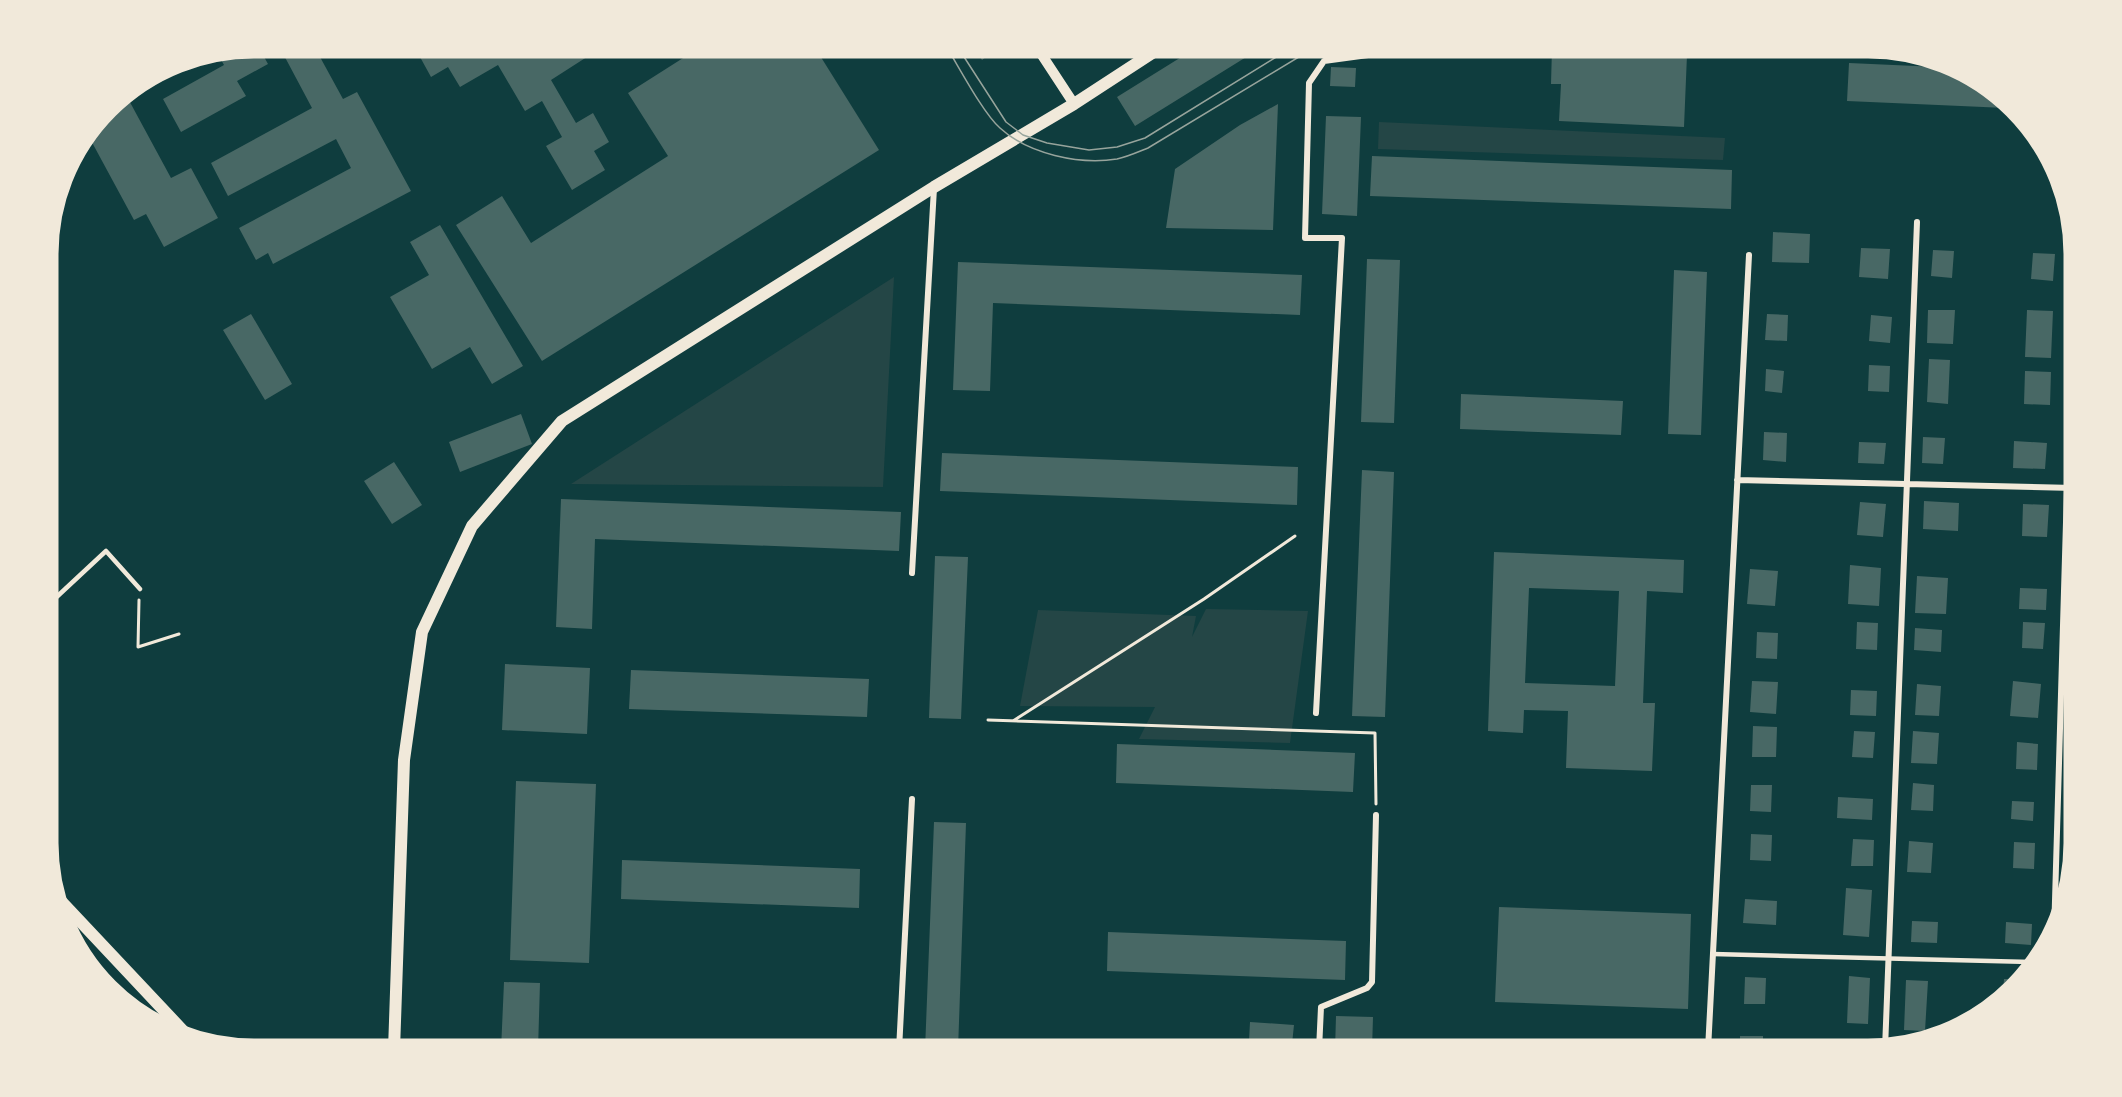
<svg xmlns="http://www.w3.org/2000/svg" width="2122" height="1097" font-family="'DejaVu Sans',sans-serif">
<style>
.green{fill:#244646}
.building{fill:#486865;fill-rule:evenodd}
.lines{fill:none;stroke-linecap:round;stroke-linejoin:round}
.path{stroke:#f1e9da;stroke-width:3}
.service{stroke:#f1e9da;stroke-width:4.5}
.minor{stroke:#f1e9da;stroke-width:6}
.tertiary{stroke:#f1e9da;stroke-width:10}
.secondary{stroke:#f1e9da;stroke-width:12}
.tram{stroke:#97a49c;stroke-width:1.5}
.rim{fill:none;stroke:#f1e9da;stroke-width:3}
</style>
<rect width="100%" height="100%" fill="#0f3d3e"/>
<path class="green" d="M 1379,122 L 1725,138 L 1723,160 L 1378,149 Z
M 894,277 L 883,487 L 571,484 Z
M 1206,609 L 1308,611 L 1290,743 L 1139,739 L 1155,707 L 1020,706 L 1038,610 L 1196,616 L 1192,637 Z"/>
<path class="building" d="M 258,46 L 268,64 L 237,81 L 246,96 L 181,132 L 163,99 L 224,65 L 218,54 Z
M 279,46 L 314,46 L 343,99 L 357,92 L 411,191 L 273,264 L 268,253 L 256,260 L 239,228 L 351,168 L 336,139 L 228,196 L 211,163 L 312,108 Z
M 414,46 L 604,46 L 551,80 L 576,123 L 593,113 L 609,142 L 594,151 L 605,170 L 572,190 L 546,146 L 562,137 L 542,101 L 525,111 L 498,65 L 460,87 L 448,67 L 431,77 Z
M 702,46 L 814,46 L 879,150 L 542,361 L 456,225 L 502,196 L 531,243 L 668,156 L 628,93 Z
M 973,46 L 994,46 L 996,49 L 982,60 Z
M 1199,46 L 1264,46 L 1135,126 L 1117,97 Z
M 1552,48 L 1687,55 L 1684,127 L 1559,121 L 1561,84 L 1551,84 Z
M 1849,63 L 1960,68 L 2006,108 L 1847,101 Z
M 1331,67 L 1356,68 L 1355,87 L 1330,86 Z
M 125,93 L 171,178 L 191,168 L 218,218 L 164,247 L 146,214 L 134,220 L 88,135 L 117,98 Z
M 1278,104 L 1273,230 L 1166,228 L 1175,169 L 1240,125 Z
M 1326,116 L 1361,117 L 1357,216 L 1322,214 Z
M 1372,156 L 1732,170 L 1731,209 L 1370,196 Z
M 440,225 L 523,366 L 492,384 L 470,347 L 432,369 L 390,297 L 429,275 L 410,242 Z
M 1773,232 L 1810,234 L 1809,263 L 1772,262 Z
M 1861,248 L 1890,249 L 1888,279 L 1859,277 Z
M 1933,250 L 1954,251 L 1952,278 L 1931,276 Z
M 2033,253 L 2055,254 L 2053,281 L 2031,279 Z
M 1367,259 L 1400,260 L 1394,423 L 1361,422 Z
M 958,262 L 1302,275 L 1300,315 L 993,303 L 990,391 L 953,390 Z
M 1674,270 L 1707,272 L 1701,435 L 1668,434 Z
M 1928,310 L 1955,310 L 1953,344 L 1927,343 Z
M 2027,310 L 2053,311 L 2051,358 L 2025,357 Z
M 251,314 L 292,384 L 265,400 L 223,330 Z
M 1767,314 L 1788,315 L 1787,341 L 1765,340 Z
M 1871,315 L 1892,317 L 1890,343 L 1869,341 Z
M 1929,359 L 1950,360 L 1948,404 L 1927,402 Z
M 1869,365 L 1890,366 L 1889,392 L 1868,391 Z
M 1766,369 L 1784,371 L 1782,393 L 1765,391 Z
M 2025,371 L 2051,372 L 2050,405 L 2024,404 Z
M 1461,394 L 1623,401 L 1621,435 L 1460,429 Z
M 521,414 L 532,444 L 460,472 L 449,442 Z
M 1764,432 L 1787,433 L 1786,462 L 1763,460 Z
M 1923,437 L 1945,438 L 1943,464 L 1922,463 Z
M 2014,441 L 2047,443 L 2045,469 L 2013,468 Z
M 1859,442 L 1886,443 L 1884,464 L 1858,463 Z
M 942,453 L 1298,467 L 1297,505 L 940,491 Z
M 394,462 L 422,505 L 392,524 L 364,481 Z
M 1362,470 L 1394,472 L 1385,717 L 1352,716 Z
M 561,499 L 901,512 L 899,551 L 595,539 L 592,629 L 556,627 Z
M 1924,501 L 1959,503 L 1958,531 L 1923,529 Z
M 1860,502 L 1886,504 L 1883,537 L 1857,535 Z
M 2023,504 L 2049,505 L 2047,537 L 2022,536 Z
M 1494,552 L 1684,560 L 1683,593 L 1647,591 L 1643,703 L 1655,703 L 1652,771 L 1566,768 L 1568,711 L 1524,710 L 1523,733 L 1488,731 ZM 1529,588 L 1619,591 L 1615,686 L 1525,683 Z
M 935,556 L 968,557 L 961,719 L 929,718 Z
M 1850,565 L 1881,568 L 1879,606 L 1848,604 Z
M 1750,569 L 1778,571 L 1775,606 L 1747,604 Z
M 1917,576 L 1948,578 L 1946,614 L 1915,613 Z
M 2020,588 L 2047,589 L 2046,610 L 2019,609 Z
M 1857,622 L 1878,623 L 1877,650 L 1856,649 Z
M 2023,622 L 2045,623 L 2043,649 L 2022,648 Z
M 1915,628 L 1942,630 L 1941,652 L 1914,650 Z
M 1757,632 L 1778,633 L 1777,659 L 1756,658 Z
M 505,664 L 590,668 L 587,734 L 502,730 Z
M 631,670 L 869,679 L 867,717 L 629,709 Z
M 1752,681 L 1778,682 L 1776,714 L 1750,712 Z
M 2013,681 L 2041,684 L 2038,718 L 2010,716 Z
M 1917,684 L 1941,686 L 1939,716 L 1915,715 Z
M 1851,690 L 1877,691 L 1876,716 L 1850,715 Z
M 1753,726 L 1777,727 L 1776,757 L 1752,757 Z
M 1854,731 L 1875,732 L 1873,758 L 1852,757 Z
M 1913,731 L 1939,733 L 1937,764 L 1911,763 Z
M 2017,742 L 2038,744 L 2037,770 L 2016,769 Z
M 1117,744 L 1355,753 L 1353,792 L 1116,783 Z
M 516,781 L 596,784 L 589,963 L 510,960 Z
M 1913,783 L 1934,785 L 1933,811 L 1911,810 Z
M 1751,785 L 1772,785 L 1771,812 L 1750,811 Z
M 1838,797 L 1873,799 L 1872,820 L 1837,818 Z
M 2012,801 L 2034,802 L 2033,821 L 2011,819 Z
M 934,822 L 966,823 L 958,1050 L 925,1050 Z
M 1751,834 L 1772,835 L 1771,861 L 1750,860 Z
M 1853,839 L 1874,840 L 1873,866 L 1851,866 Z
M 1909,841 L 1933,843 L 1931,873 L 1907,872 Z
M 2014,842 L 2035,843 L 2034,869 L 2013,868 Z
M 622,860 L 860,869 L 859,908 L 621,899 Z
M 1846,888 L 1872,890 L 1869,937 L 1843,935 Z
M 1745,899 L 1777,901 L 1776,925 L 1743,923 Z
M 1499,907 L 1691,914 L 1688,1009 L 1495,1002 Z
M 1912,921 L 1938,922 L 1937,943 L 1911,942 Z
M 2006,922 L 2032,924 L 2031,945 L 2005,943 Z
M 1108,932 L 1346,941 L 1345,980 L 1107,971 Z
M 1849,976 L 1870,978 L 1868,1024 L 1847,1023 Z
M 1745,977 L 1766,978 L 1765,1004 L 1744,1004 Z
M 2004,979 L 2015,979 L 2003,993 Z
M 1906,980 L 1928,981 L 1925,1031 L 1904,1030 Z
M 504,982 L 540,983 L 538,1050 L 501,1050 Z
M 1336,1016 L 1373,1017 L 1372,1050 L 1335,1050 Z
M 1250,1022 L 1294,1025 L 1292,1044 L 1249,1041 Z
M 1740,1036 L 1763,1036 L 1763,1050 L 1740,1050 Z
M 1843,1044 L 1864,1045 L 1864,1050 L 1843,1050 Z
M 614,1045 L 691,1048 L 691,1050 L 613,1050 Z"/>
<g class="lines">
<path class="path" d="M 139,600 L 138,647 L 179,634
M 988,720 L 1375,733 L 1376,804
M 1013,721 L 1204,599 L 1295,536"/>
<path class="service" d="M 48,605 L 106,551 L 140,589
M 1713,954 L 2031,962"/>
<path class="minor" d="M 1737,480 L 2074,488
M 912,573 L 934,188
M 1316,713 L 1342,238 L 1305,238 L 1309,83 L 1324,61 L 1368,55 L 1368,46
M 2054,935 L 2067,488 L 2074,342
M 1885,1049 L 1917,222
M 899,1050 L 912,799
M 1319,1050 L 1321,1007 L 1367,988 L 1372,982 L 1376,815
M 1708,1050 L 1749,255"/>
<path class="tertiary" d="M 1036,46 L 1074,104"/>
<path class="secondary" d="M 61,901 L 187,1035
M 394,1050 L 404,760 L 422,632 L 472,526 L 562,421 L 934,187 L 1074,104 L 1163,46"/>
<path class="tram" d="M 946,46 C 959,67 983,113 1000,128 C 1028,154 1079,165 1117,159 C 1127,157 1138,152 1148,148 L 1317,46
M 957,46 L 1006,122 L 1023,135 L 1047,143 L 1089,150 L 1117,147 L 1145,138 L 1294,46"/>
</g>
<path d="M0 0H2122V1097H0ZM254 57H1868A197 197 0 0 1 2065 254V843A197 197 0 0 1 1868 1040H254A197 197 0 0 1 57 843V254A197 197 0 0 1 254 57Z" fill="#f1e9da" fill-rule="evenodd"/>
<path class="rim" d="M254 57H1868A197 197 0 0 1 2065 254V843A197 197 0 0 1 1868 1040H254A197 197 0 0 1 57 843V254A197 197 0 0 1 254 57Z"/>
</svg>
